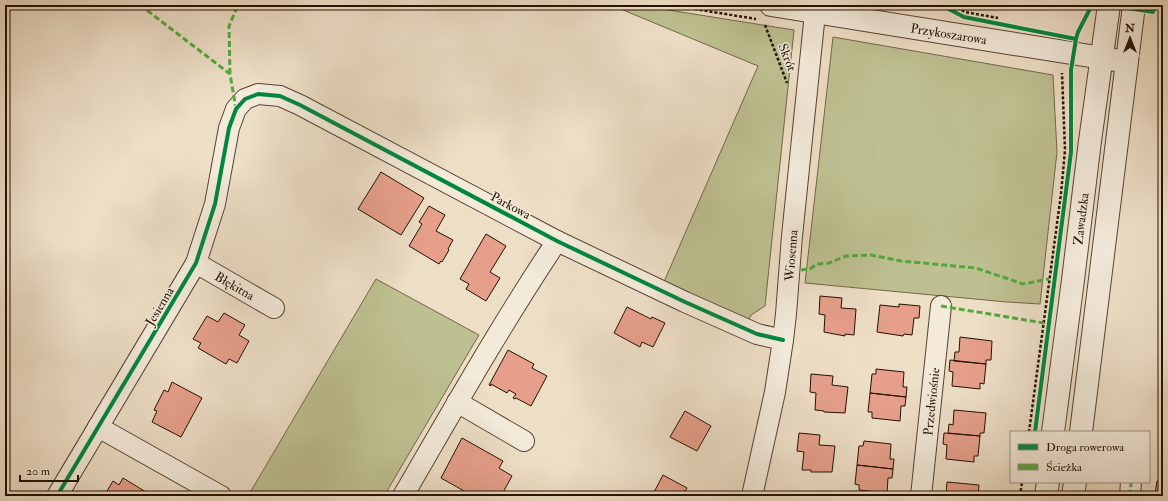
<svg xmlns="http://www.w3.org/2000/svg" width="1168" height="501" font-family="'IM FELL Double Pica',serif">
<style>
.green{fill:#bec091;stroke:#716848}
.building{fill:#e69f8b;stroke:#241100}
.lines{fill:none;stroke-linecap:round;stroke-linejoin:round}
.minor-casing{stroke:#564432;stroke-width:22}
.tertiary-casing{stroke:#564432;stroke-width:24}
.path{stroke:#241100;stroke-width:2.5;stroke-dasharray:3 2;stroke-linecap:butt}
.minor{stroke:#f3eada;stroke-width:20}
.tertiary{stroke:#f3eada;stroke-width:22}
.quiet{stroke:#53a840;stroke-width:3;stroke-dasharray:6 3;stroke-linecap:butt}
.cycleway-casing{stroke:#f3eada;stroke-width:6}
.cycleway{stroke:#00873e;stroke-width:4}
.labels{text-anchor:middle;stroke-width:3;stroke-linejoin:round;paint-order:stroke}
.street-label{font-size:13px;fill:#241100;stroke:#f3eada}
</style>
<rect width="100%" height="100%" fill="#eddec6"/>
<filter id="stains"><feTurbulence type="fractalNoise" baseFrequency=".005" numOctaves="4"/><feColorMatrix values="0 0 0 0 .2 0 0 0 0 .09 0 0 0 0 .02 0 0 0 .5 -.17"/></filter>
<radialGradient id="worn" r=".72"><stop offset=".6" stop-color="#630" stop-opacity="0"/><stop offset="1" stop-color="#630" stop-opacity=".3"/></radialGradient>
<path class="green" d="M 611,5 L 637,5 L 794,30 L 765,306 L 751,315 L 748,321 L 663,284 L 758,66 Z
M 833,37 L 1053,75 L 1057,152 L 1040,304 L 1007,302 L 805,283 Z
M 376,279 L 479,335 L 384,496 L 248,496 Z"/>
<path class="building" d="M 381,172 L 424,198 L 401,235 L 358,209 Z
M 429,206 L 445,215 L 436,231 L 453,240 L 448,249 L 449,250 L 442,262 L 441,261 L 439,264 L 409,246 L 422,224 L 419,222 Z
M 486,234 L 506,246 L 490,272 L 500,278 L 486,301 L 466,289 L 469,284 L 460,279 Z
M 820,296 L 842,298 L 841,308 L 856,309 L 854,335 L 845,334 L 845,336 L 824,332 L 825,315 L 819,314 Z
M 899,304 L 920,306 L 919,318 L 914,318 L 912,335 L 904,334 L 903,336 L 877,332 L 880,305 L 899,307 Z
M 627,307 L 651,319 L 652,317 L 665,323 L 653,347 L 642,342 L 640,347 L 614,333 Z
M 224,313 L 245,325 L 239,335 L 249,341 L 237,363 L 229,359 L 226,364 L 198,348 L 201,343 L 193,339 L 207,316 L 218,322 Z
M 960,337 L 992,341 L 991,360 L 986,360 L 986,364 L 954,361 L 955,352 L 959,352 Z
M 508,350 L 534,364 L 532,368 L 547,376 L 531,406 L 516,398 L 515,399 L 513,398 L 516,394 L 509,390 L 507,393 L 491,384 L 491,386 L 489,385 Z
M 950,360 L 986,364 L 984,384 L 980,383 L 980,389 L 952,386 L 953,372 L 949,371 Z
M 876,369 L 904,372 L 903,387 L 907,387 L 906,397 L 870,393 L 872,374 L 876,374 Z
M 811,374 L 833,376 L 832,385 L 848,387 L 845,413 L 824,412 L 824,411 L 815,410 L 816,393 L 810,392 Z
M 172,382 L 202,398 L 181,437 L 152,422 L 157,411 L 154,410 L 164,390 L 168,392 Z
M 870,393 L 906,397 L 905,406 L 901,406 L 900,421 L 872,418 L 872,412 L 868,412 Z
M 954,410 L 986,413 L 984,433 L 980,433 L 980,436 L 948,433 L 949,424 L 953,425 Z
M 685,411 L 711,426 L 697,451 L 670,437 Z
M 799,433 L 820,435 L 819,445 L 835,446 L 832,472 L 811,472 L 811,470 L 802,470 L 804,452 L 797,451 Z
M 944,433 L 980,436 L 978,456 L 974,456 L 974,462 L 946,459 L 947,445 L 943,444 Z
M 462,438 L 503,461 L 499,468 L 512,476 L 501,496 L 473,496 L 441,478 Z
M 864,441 L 891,444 L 890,459 L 894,459 L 893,469 L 857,465 L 859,446 L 863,446 Z
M 857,465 L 893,469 L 892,478 L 888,478 L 887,493 L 859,490 L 859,485 L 855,484 Z
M 663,475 L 687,488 L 682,496 L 652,496 Z
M 123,478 L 146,492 L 144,496 L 104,496 L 113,481 L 119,485 Z
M 1157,481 L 1163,482 L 1163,496 L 1148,496 L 1148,493 L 1155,494 Z
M 947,482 L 979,485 L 978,496 L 946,496 Z
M 787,492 L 808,494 L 808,496 L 787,496 Z"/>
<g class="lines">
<g class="minor-casing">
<g id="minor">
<path id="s1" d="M 196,263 L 274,308"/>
<path d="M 457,402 L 524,441"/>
<path d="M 98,427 L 221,496"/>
<path d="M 57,496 L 196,263 L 215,204 L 229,128 L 236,109 L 245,99 L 258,94 L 280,96 L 300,105 L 557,241 L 685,302 L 757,334 L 783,340"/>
<path d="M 403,496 C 453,410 502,323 557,241"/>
<path id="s2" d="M 752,496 L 775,392 L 783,340 L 786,314 L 792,236 L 815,13"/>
<path id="s3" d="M 921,496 L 941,306"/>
<path d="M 1130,496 L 1131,482"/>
</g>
</g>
<g class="tertiary-casing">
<g id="tertiary">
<path id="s4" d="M 771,5 L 1115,60"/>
<path id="s5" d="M 1053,432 L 1073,280 L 1090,141 L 1109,5"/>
<path d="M 1081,432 L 1134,5"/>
<path d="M 1046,496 L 1048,482"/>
<path d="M 1073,496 L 1075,482"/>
</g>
</g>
<path class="path" d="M 670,5 L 756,19
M 953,5 L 965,12 L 998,18
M 765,25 L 787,83
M 1029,432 L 1061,194 L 1065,150 L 1062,73
M 1020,496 L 1022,482"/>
<use href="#minor" class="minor"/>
<use href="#tertiary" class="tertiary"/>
<path class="quiet" d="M 140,5 L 230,74 L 236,109
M 230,74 L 229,26 L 238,5
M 801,270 L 810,269 L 817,264 L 829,263 L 846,256 L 871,255 L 901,261 L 976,268 L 1023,284 L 1049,279
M 941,306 L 1044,323
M 1130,496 L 1131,482"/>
<g class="cycleway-casing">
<path id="cycleway" d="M 941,5 L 964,17 L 1076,39
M 1110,5 L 1153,12 L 1154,5
M 1035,432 L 1071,152 L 1071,70 L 1076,39 L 1078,32 L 1092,5
M 57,496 L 196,263 L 215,204 L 229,128 L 236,109 L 245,99 L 258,94 L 280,96 L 300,105 L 557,241 L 685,302 L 757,334 L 783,340"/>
</g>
<use href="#cycleway" class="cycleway"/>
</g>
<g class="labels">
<g class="street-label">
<text dy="5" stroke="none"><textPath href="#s4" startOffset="180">Przykoszarowa</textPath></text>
<text transform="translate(788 57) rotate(69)" y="5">Skrót</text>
<text transform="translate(511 205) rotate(28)" y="5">Parkowa</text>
<text dy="5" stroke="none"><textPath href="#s5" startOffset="215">Zawadzka</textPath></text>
<text dy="5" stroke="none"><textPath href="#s2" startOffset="244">Wiosenna</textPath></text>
<text dy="5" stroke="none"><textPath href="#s1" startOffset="45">Błękitna</textPath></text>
<text transform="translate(159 306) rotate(-59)" y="5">Jesienna</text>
<text dy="5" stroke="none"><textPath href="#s3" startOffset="95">Przedwiośnie</textPath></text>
</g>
</g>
<rect width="1168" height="501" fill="none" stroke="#eddec6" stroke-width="20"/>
<rect x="6" y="6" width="1156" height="489" fill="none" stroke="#241100" stroke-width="2"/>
<rect x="10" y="10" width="1148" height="481" fill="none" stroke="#241100"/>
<rect x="1010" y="431" width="140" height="52" fill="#f3eada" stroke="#a09383"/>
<rect x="1018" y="444" width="20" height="6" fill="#00873e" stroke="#a09383"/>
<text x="1046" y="451" font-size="12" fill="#241100">Droga rowerowa</text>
<rect x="1018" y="464" width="20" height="6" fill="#53a840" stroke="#a09383"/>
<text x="1046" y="471" font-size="12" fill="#241100">Ścieżka</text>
<g transform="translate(1130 38)" stroke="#f3eada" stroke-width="3" paint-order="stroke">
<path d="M0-3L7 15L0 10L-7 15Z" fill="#241100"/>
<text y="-6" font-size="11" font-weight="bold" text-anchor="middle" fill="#241100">N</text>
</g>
<path d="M20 475v6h58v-6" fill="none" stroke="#241100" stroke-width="2"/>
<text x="26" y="475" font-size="12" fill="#241100" stroke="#f3eada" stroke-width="3" paint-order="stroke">20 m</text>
<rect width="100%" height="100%" filter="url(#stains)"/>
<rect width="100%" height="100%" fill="url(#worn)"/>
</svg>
